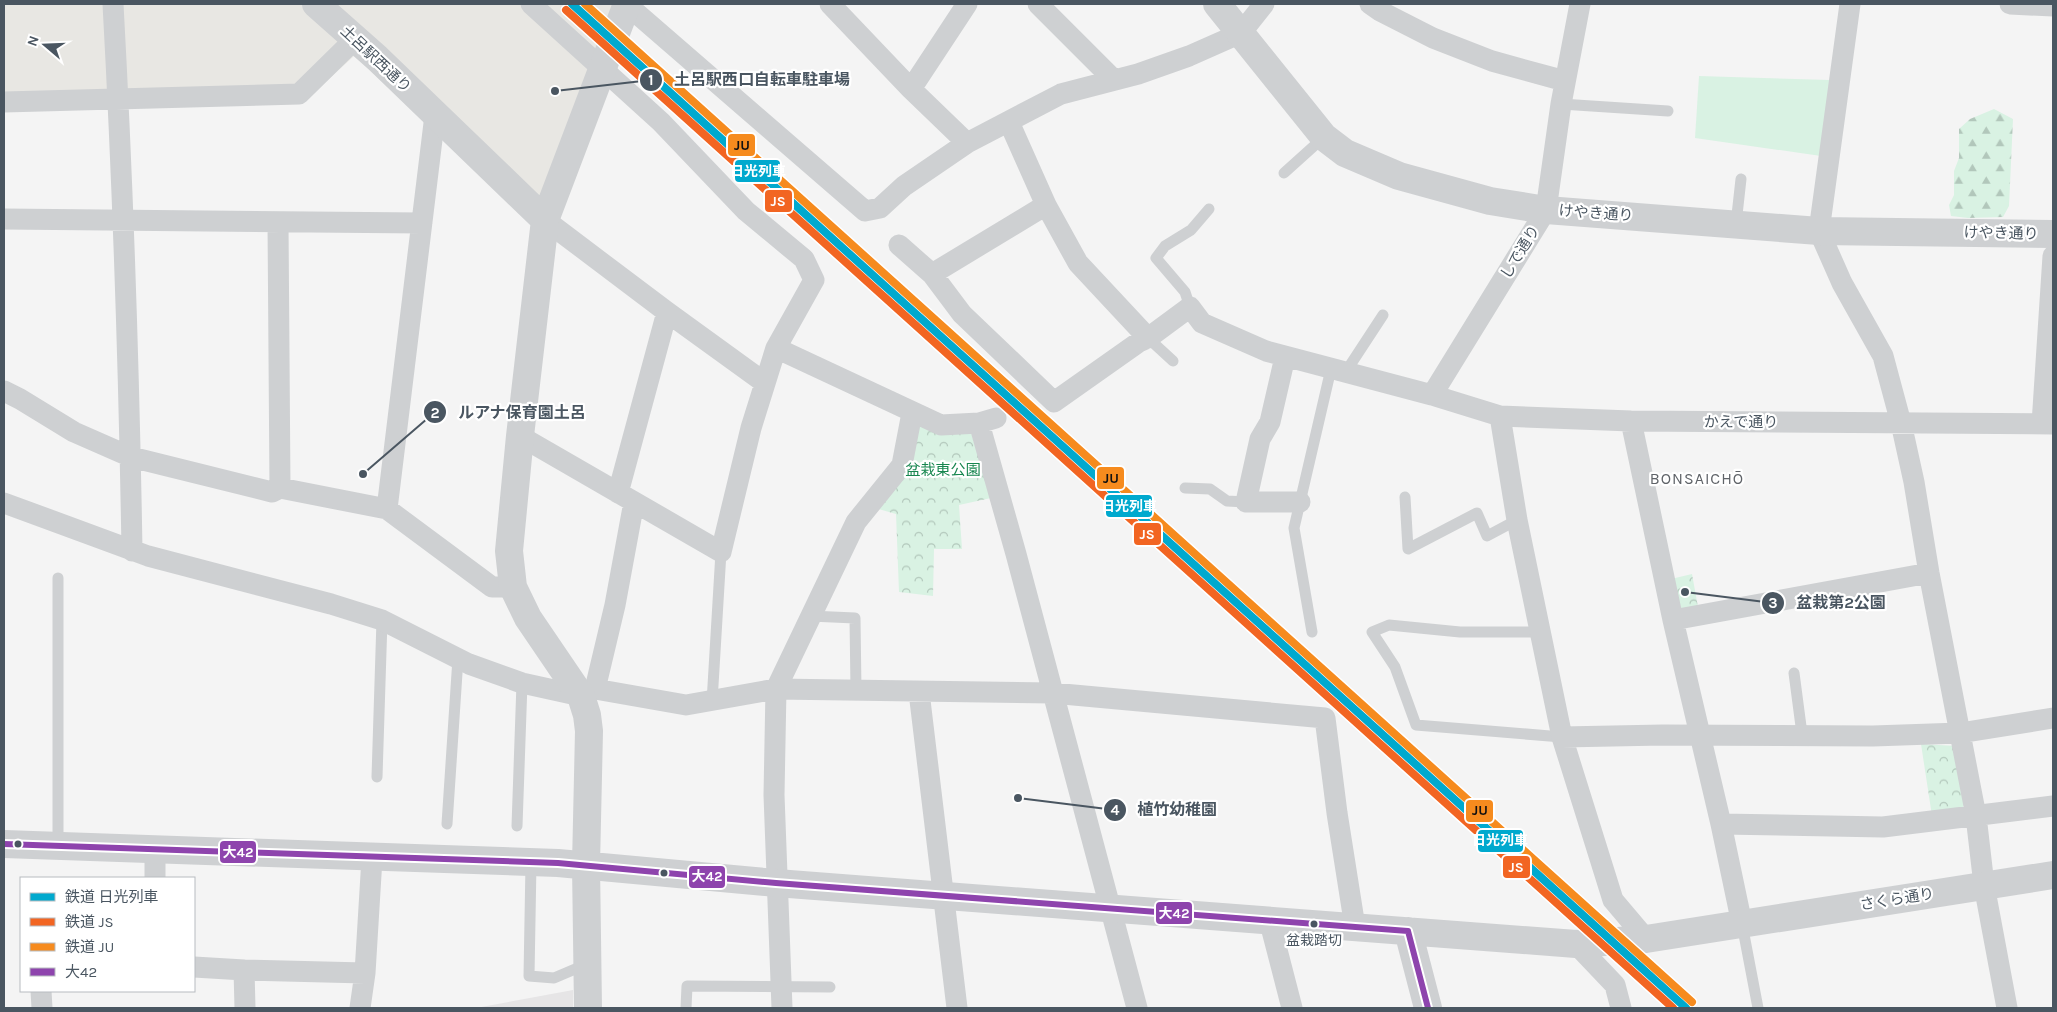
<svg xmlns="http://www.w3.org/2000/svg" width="2057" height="1012" font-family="Karla,'Noto Sans JP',sans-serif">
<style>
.commercial{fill:#e8e7e3}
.education{fill:#e6e5e6}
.forest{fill:url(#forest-firs)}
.park{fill:url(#park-crowns)}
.garden{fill:#d9f2e3}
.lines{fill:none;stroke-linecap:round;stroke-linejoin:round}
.service{stroke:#ced0d2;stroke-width:11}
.minor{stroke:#ced0d2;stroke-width:21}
.tertiary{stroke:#ced0d2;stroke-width:28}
.bus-1-casing{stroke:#fff;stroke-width:10}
.bus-1{stroke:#8e44ad;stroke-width:6}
.rail-1-casing{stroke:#fff;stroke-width:11}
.rail-2-casing{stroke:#fff;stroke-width:11}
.rail-3-casing{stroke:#fff;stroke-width:11}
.rail-1{stroke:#00a9ce;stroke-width:8}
.rail-2{stroke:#f26522;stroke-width:8}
.rail-3{stroke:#f68b1e;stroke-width:8}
.bus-dot{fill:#4a5661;stroke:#fff;stroke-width:2}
.labels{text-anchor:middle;stroke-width:4.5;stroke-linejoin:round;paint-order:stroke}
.bus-label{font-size:14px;fill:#4a5661;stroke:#fff}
.street-label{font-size:15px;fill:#4a5661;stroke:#fff}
.park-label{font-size:15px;fill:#17864f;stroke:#fff}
.neighbourhood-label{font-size:16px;letter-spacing:1px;fill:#5f6368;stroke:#fff}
.leader{fill:none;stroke:#4a5661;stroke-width:2}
.callout-dot{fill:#4a5661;stroke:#fff;stroke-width:2}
.mark-label{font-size:15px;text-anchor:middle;font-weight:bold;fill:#fff}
.callout-label{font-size:16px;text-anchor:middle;font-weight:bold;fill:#4a5661;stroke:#fff;stroke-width:4.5;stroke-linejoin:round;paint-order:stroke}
.line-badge{stroke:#fff;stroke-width:2}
.badge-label{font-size:14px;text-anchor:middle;font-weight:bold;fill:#fff}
.pale-badge-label{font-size:14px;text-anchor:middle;font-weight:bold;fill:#111}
</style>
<defs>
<pattern id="forest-firs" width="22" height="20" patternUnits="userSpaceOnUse" patternTransform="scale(1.25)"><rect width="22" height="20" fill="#d9f2e3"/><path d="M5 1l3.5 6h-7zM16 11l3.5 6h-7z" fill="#b2c7bb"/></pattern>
<pattern id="park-crowns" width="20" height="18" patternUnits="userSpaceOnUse" patternTransform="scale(1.25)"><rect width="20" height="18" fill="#d9f2e3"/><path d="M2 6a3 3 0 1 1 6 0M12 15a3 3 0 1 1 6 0" fill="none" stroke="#b2c7bb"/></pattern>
</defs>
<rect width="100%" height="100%" fill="#f4f4f4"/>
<path class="commercial" d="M 4,4 L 624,4 L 539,225 L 354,56 L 308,98 L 4,102 Z"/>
<path class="education" d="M 573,990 L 573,1008 L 476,1008 Z"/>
<path class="forest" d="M 1994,109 L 2013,119 L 2009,206 L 2003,217 L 1968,218 L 1951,216 L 1949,205 L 1954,195 L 1954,171 L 1959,158 L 1959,129 L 1970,119 Z"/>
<path class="park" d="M 919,423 L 969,426 L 991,498 L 959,505 L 962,549 L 934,549 L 933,596 L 899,592 L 896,514 L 875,508 Z
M 1692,574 L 1698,607 L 1684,610 L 1676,605 L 1671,579 Z
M 1921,744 L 1956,746 L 1965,800 L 1962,811 L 1932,816 Z"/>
<path class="garden" d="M 1699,76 L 1830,80 L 1821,156 L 1695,138 Z"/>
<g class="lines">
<path class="service" d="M 1561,104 L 1668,111
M 1284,173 L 1324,137
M 1736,224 L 1741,179
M 1190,307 L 1185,292 L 1156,258 L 1165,246 L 1191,230 L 1209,209
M 1148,338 L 1173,361
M 1345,373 L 1383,315
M 1185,488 L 1210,489 L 1227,501 L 1246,502
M 1405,497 L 1408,549 L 1477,513 L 1487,536 L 1517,520
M 58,578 L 58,846
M 810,616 L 855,618 L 856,690
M 1312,632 L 1294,528 L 1331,369
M 1540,632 L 1460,632 L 1389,625 L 1372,632 L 1395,667 L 1416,725 L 1562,737
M 1794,673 L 1802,734
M 712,702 L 721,552
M 377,777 L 382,620
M 447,824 L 458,658
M 517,826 L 522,683
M 531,863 L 529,976 L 554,978 L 587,964
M 1742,924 L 1758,1008
M 686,1008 L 687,986 L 830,987"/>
<path class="minor" d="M 113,4 C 123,186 129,369 132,551
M 626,4 L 865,211 L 880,208 L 904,186 L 967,143 L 1061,94 L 1138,74 L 1189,56 L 1241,33 L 1264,4
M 830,4 L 911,89 L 967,143
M 1038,4 L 1114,80
M 1370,4 L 1380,11 L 1433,38 L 1492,61 L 1565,81
M 1850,4 L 1819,231 L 1842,283 L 1883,356 L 1901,423 L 1914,482 L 1929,573 L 1976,816 L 1984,885 L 2007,1008
M 2010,4 L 2053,6
M 911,89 L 967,4
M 4,102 L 299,94 L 355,39
M 435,115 L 387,509 L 492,587 L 513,587
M 1009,122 L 1046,205 L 1078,263 L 1148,338
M 4,219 L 422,223
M 545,220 L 667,312 L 765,383
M 278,222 L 280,488
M 899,245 L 932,274 L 962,314 L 1054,402 L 1139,342 L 1148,338 L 1190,307 L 1202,323 L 1266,351 L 1432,395 L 1500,416 L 1631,421 L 2053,424
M 932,274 L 1046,205
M 776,348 L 941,425 L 979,423 L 996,418
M 1285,357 L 1270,422 L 1260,439 L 1246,502 L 1300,502
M 4,391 L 20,399 L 74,432 L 131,457 L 272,492 L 280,488 L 387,509
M 1432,395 L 1546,210 L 1561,104 L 1580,4
M 1500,416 L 1517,520 L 1562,737 L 1613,900 L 1646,939
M 1631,421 L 1673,620 L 1721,824 L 1742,924
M 979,423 L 1016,554 L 1137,1008
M 2042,424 L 2053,256
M 520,436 L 721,552 L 751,428 L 776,348 L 814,280 L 804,259 L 746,211 L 661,122 L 531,4
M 618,493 L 667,312
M 4,503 L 148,556 L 331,604 L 382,620 L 469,664 L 522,683 L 581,696 L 595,689 L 686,705 L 776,689 L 1052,693 L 1325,718 L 1337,813 L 1355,927
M 1673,620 L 1929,573
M 595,689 L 615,605 L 634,502
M 919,692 L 957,1008
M 1562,737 L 1663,735 L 1873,736 L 1960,733 L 2053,718
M 1721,824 L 1883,827 L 2053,806
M 155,878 L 155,849
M 1269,919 L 1292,1008
M 1576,944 L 1615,985 L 1621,1008
M 194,967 L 244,970 L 245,1008
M 244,970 L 365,973
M 41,991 L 42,1008
M 360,1008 L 365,973 L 372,858
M 782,1008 L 774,795 L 776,689 L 856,522 L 902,465 L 912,413"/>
<path class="tertiary" d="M 316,4 L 377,58 L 545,220
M 1217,4 L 1324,137 L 1345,153 L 1399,176 L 1490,201 L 1546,210 L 1819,231 L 2053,234
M 4,844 L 558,863 L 776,883 L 1576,944 L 1646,939 L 2053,875
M 1408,931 L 1428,1008
M 588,1008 L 586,865 L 589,731 L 587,715 L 581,696 L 528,618 L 513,587 L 509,551 L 520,436 L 545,220 L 627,4"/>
<g class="bus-1-casing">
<path id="bus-1" d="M 4,844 L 558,863 L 776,883 L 1408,931
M 1408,931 L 1428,1008"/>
</g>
<use href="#bus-1" class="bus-1"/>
<g class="rail-1-casing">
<path id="rail-1" d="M 572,4 L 1686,1008"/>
</g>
<g class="rail-2-casing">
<path id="rail-2" d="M 566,10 L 1673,1008"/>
</g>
<g class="rail-3-casing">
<path id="rail-3" d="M 585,4 L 1692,1002"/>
</g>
<use href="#rail-1" class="rail-1"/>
<use href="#rail-2" class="rail-2"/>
<use href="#rail-3" class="rail-3"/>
</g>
<g class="bus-dot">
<circle cx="18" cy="844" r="4.5"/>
<circle cx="664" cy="873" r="4.5"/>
<circle cx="1314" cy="924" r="4.5"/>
</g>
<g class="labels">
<g class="bus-label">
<text x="1314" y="945">盆栽踏切</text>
</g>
<g class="street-label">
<text transform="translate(376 59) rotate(43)" y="5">土呂駅西通り</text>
<text transform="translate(1596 213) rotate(4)" y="5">けやき通り</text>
<text transform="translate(2001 233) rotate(1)" y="5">けやき通り</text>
<text transform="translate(1520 252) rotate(-58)" y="5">しで通り</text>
<text x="1741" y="427">かえで通り</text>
<text transform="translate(1897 899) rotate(-9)" y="5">さくら通り</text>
</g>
<g class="park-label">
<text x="943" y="475">盆栽東公園</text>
</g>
<g class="neighbourhood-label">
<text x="1697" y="484">BONSAICHŌ</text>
</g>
</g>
<path class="leader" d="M555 91L651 80M363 474L435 412M1685 592L1773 603M1018 798L1115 810"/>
<g class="callout-dot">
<circle cx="555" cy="91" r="5"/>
<circle cx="363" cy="474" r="5"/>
<circle cx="1685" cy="592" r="5"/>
<circle cx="1018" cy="798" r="5"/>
<circle cx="651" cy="80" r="12"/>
<circle cx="435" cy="412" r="12"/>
<circle cx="1773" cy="603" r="12"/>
<circle cx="1115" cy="810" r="12"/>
</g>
<g class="mark-label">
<text x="651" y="85">1</text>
<text x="435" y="418">2</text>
<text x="1773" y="608">3</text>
<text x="1115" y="815">4</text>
</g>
<g class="callout-label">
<text x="762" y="85">土呂駅西口自転車駐車場</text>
<text x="522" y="418">ルアナ保育園土呂</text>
<text x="1841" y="608">盆栽第2公園</text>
<text x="1177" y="815">植竹幼稚園</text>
</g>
<g class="line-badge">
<rect x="727" y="133" width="29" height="24" rx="5" fill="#f68b1e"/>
<rect x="734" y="159" width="47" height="24" rx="5" fill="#00a9ce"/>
<rect x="764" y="189" width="29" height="24" rx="5" fill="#f26522"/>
<rect x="1096" y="466" width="29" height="24" rx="5" fill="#f68b1e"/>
<rect x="1105" y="494" width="48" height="24" rx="5" fill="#00a9ce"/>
<rect x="1133" y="522" width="29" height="24" rx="5" fill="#f26522"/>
<rect x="1465" y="799" width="29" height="24" rx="5" fill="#f68b1e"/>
<rect x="1477" y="829" width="47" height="24" rx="5" fill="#00a9ce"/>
<rect x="219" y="840" width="38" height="24" rx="5" fill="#8e44ad"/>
<rect x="1502" y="855" width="29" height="24" rx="5" fill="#f26522"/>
<rect x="688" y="865" width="38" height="24" rx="5" fill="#8e44ad"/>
<rect x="1155" y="901" width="38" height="24" rx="5" fill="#8e44ad"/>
</g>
<g class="badge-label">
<text x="758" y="176">日光列車</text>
<text x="778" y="206">JS</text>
<text x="1129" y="511">日光列車</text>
<text x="1147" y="539">JS</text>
<text x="1500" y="845">日光列車</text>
<text x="238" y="857">大42</text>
<text x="1516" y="872">JS</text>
<text x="707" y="881">大42</text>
<text x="1174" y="918">大42</text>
</g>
<g class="pale-badge-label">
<text x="742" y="150">JU</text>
<text x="1111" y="483">JU</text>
<text x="1480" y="815">JU</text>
</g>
<rect width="2057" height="1012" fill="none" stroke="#4a5661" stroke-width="10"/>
<rect x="20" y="877" width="175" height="115" fill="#ffffff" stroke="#b7bbc0"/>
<rect x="30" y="893" width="25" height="8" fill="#00a9ce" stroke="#b7bbc0"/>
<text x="65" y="902" font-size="15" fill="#4a5661">鉄道 日光列車</text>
<rect x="30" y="918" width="25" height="8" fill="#f26522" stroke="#b7bbc0"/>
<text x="65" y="927" font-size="15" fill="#4a5661">鉄道 JS</text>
<rect x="30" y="943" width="25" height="8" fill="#f68b1e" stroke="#b7bbc0"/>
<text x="65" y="952" font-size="15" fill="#4a5661">鉄道 JU</text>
<rect x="30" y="968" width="25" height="8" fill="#8e44ad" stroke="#b7bbc0"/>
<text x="65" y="977" font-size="15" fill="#4a5661">大42</text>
<g transform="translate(45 45) rotate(289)" stroke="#ffffff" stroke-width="4" paint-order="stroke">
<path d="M0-4L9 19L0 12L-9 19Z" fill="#4a5661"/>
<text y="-8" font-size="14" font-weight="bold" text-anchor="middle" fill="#4a5661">N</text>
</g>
</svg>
